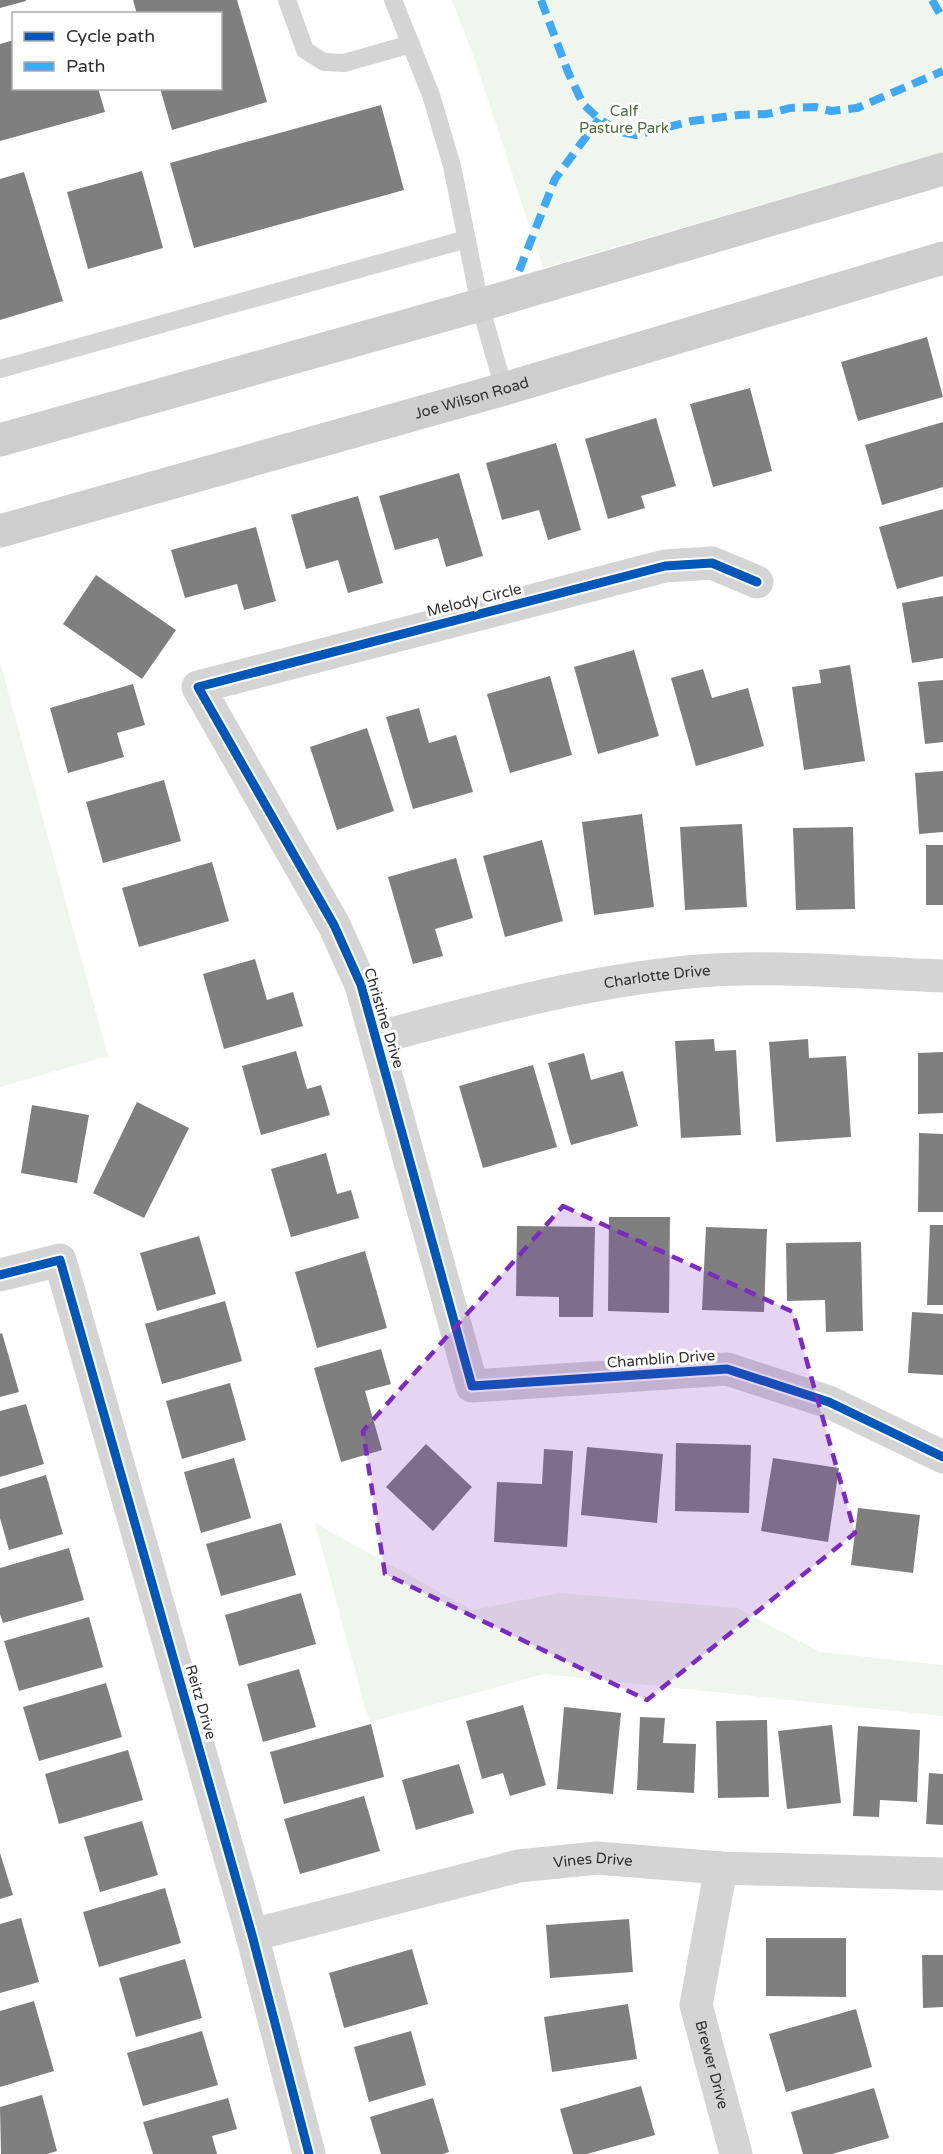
<svg xmlns="http://www.w3.org/2000/svg" width="943" height="2154" font-family="'Varela Round',sans-serif">
<style>
.green{fill:#f0f5ed}
.building{fill:#7f7f7f}
.lines{fill:none;stroke-linecap:round;stroke-linejoin:round}
.lane{stroke:#d4d4d4;stroke-width:18}
.street{stroke:#d4d4d4;stroke-width:33}
.secondary{stroke:#cecece;stroke-width:33}
.quiet{stroke:#3fa9f5;stroke-width:8;stroke-dasharray:15 8;stroke-linecap:butt}
.cycleway-casing{stroke:#fff;stroke-width:13}
.cycleway{stroke:#0057b8;stroke-width:9}
.marked{fill:#7b2cbf;fill-opacity:0.2;stroke:#7b2cbf;stroke-width:4.5;stroke-dasharray:12 8;stroke-linejoin:round}
.labels{text-anchor:middle;stroke-width:6;stroke-linejoin:round;paint-order:stroke}
.park-label{font-size:15px;fill:#4c6c3d;stroke:#fff}
.street-label{font-size:15px;fill:#303030;stroke:#fff}
</style>
<rect width="100%" height="100%" fill="#fff"/>
<path class="green" d="M 452,0 L 943,0 L 943,152 L 543,268 L 476,63 Z
M 0,662 L 108,1056 L 0,1087 Z
M 315,1523 L 472,1610 L 561,1593 L 737,1608 L 820,1652 L 943,1665 L 943,1716 L 544,1674 L 370,1722 L 366,1711 Z"/>
<path class="building" d="M 0,0 L 26,0 L 26,1 L 0,8 Z
M 133,0 L 237,0 L 267,102 L 172,130 L 160,88 L 220,88 L 220,14 L 137,14 Z
M 14,40 L 14,88 L 98,88 L 105,112 L 0,141 L 0,44 Z
M 381,105 L 404,190 L 194,248 L 170,163 Z
M 142,171 L 163,248 L 88,269 L 67,192 Z
M 24,172 L 63,301 L 0,320 L 0,179 Z
M 927,337 L 943,397 L 858,421 L 841,362 Z
M 750,388 L 772,471 L 713,487 L 690,404 Z
M 656,418 L 676,486 L 641,496 L 645,508 L 608,519 L 585,439 Z
M 943,422 L 943,487 L 882,505 L 865,445 Z
M 556,443 L 581,530 L 548,540 L 539,510 L 502,520 L 486,463 Z
M 459,473 L 483,556 L 446,567 L 438,538 L 395,550 L 379,496 Z
M 358,496 L 383,583 L 348,593 L 338,560 L 306,569 L 291,515 Z
M 943,509 L 943,576 L 897,589 L 879,527 Z
M 256,527 L 276,601 L 244,610 L 237,584 L 185,598 L 171,550 Z
M 96,575 L 176,630 L 142,679 L 63,624 Z
M 943,596 L 943,658 L 912,663 L 902,603 Z
M 634,650 L 659,736 L 598,754 L 574,667 Z
M 850,665 L 865,761 L 804,770 L 792,687 L 821,683 L 819,670 Z
M 703,669 L 712,698 L 748,688 L 764,746 L 696,766 L 671,678 Z
M 550,676 L 572,755 L 510,773 L 487,694 Z
M 943,680 L 943,742 L 925,744 L 918,682 Z
M 133,684 L 145,725 L 117,733 L 124,757 L 68,773 L 50,708 Z
M 419,708 L 429,743 L 456,735 L 473,792 L 413,809 L 386,717 Z
M 367,728 L 394,811 L 337,830 L 310,747 Z
M 943,771 L 943,832 L 919,834 L 915,773 Z
M 164,780 L 181,841 L 103,863 L 86,802 Z
M 642,814 L 654,907 L 594,915 L 582,822 Z
M 742,824 L 747,907 L 685,910 L 680,827 Z
M 853,827 L 855,909 L 796,910 L 793,828 Z
M 542,840 L 563,921 L 505,937 L 483,856 Z
M 926,845 L 943,845 L 943,905 L 926,905 Z
M 456,858 L 473,918 L 435,929 L 443,956 L 413,964 L 388,877 Z
M 212,862 L 229,921 L 139,947 L 122,888 Z
M 255,959 L 267,1000 L 293,992 L 303,1026 L 224,1049 L 203,974 Z
M 714,1039 L 715,1051 L 736,1050 L 741,1135 L 681,1138 L 675,1041 Z
M 808,1039 L 809,1058 L 846,1056 L 851,1137 L 776,1142 L 769,1042 Z
M 296,1051 L 307,1089 L 321,1085 L 330,1115 L 261,1135 L 242,1066 Z
M 943,1052 L 943,1113 L 918,1114 L 918,1053 Z
M 584,1053 L 591,1080 L 623,1071 L 638,1126 L 571,1145 L 548,1063 Z
M 533,1065 L 557,1147 L 483,1168 L 459,1086 Z
M 137,1102 L 189,1128 L 144,1218 L 93,1193 Z
M 32,1105 L 89,1115 L 77,1183 L 21,1173 Z
M 919,1133 L 943,1134 L 943,1212 L 918,1212 Z
M 326,1153 L 337,1194 L 351,1190 L 359,1218 L 291,1237 L 271,1169 Z
M 609,1217 L 670,1217 L 669,1313 L 608,1311 Z
M 930,1225 L 943,1225 L 943,1305 L 927,1305 Z
M 517,1226 L 595,1227 L 593,1317 L 559,1317 L 559,1297 L 516,1296 Z
M 706,1227 L 767,1229 L 764,1312 L 702,1310 Z
M 199,1236 L 216,1294 L 157,1311 L 140,1253 Z
M 861,1242 L 863,1331 L 826,1332 L 825,1300 L 787,1301 L 786,1243 Z
M 365,1251 L 387,1328 L 317,1348 L 295,1272 Z
M 225,1301 L 242,1361 L 162,1384 L 145,1324 Z
M 912,1312 L 943,1314 L 943,1375 L 908,1373 Z
M 2,1333 L 19,1392 L 0,1397 L 0,1334 Z
M 381,1349 L 391,1384 L 365,1391 L 382,1450 L 341,1462 L 314,1368 Z
M 230,1383 L 246,1440 L 182,1459 L 166,1401 Z
M 26,1404 L 44,1464 L 0,1477 L 0,1411 Z
M 676,1443 L 751,1445 L 749,1513 L 675,1511 Z
M 426,1444 L 472,1487 L 433,1531 L 386,1487 Z
M 587,1447 L 663,1454 L 657,1523 L 581,1515 Z
M 544,1449 L 573,1451 L 567,1547 L 494,1542 L 497,1482 L 542,1484 Z
M 234,1458 L 251,1518 L 201,1533 L 184,1472 Z
M 773,1458 L 839,1468 L 828,1542 L 761,1531 Z
M 46,1475 L 63,1534 L 9,1550 L 0,1518 L 0,1489 Z
M 858,1508 L 920,1515 L 913,1573 L 851,1565 Z
M 281,1523 L 296,1575 L 221,1596 L 206,1544 Z
M 69,1548 L 84,1600 L 3,1623 L 0,1614 L 0,1568 Z
M 301,1593 L 316,1644 L 239,1666 L 225,1615 Z
M 89,1617 L 103,1667 L 19,1691 L 4,1641 Z
M 299,1669 L 316,1727 L 263,1742 L 247,1684 Z
M 106,1683 L 122,1737 L 39,1761 L 23,1707 Z
M 523,1705 L 546,1785 L 510,1796 L 503,1773 L 482,1779 L 466,1721 Z
M 564,1707 L 621,1713 L 613,1794 L 557,1789 Z
M 640,1717 L 665,1718 L 663,1743 L 696,1744 L 694,1793 L 637,1790 Z
M 767,1720 L 769,1797 L 718,1798 L 716,1721 Z
M 371,1724 L 384,1777 L 284,1804 L 270,1752 Z
M 832,1725 L 841,1803 L 787,1809 L 778,1731 Z
M 858,1726 L 920,1730 L 917,1802 L 880,1800 L 879,1817 L 853,1816 Z
M 128,1750 L 143,1800 L 59,1824 L 45,1774 Z
M 459,1764 L 474,1813 L 416,1830 L 402,1780 Z
M 929,1773 L 943,1774 L 943,1825 L 926,1824 Z
M 364,1796 L 380,1851 L 300,1874 L 284,1819 Z
M 142,1821 L 158,1875 L 100,1892 L 84,1837 Z
M 0,1853 L 13,1895 L 0,1899 Z
M 165,1888 L 181,1943 L 99,1967 L 83,1912 Z
M 21,1918 L 39,1982 L 0,1993 L 0,1924 Z
M 629,1919 L 633,1972 L 550,1978 L 546,1925 Z
M 766,1938 L 846,1938 L 846,1997 L 766,1996 Z
M 412,1949 L 428,2004 L 344,2028 L 329,1973 Z
M 922,1955 L 943,1955 L 943,2007 L 923,2008 Z
M 185,1959 L 202,2018 L 136,2037 L 119,1978 Z
M 34,2001 L 54,2071 L 0,2087 L 0,2011 Z
M 628,2004 L 637,2059 L 552,2072 L 544,2017 Z
M 856,2009 L 872,2067 L 786,2092 L 769,2034 Z
M 202,2031 L 218,2085 L 143,2106 L 127,2053 Z
M 411,2031 L 426,2085 L 369,2102 L 354,2047 Z
M 641,2086 L 655,2135 L 587,2154 L 573,2154 L 560,2109 Z
M 874,2088 L 889,2138 L 832,2154 L 803,2154 L 791,2112 Z
M 42,2095 L 57,2151 L 47,2154 L 1,2154 L 0,2107 Z
M 228,2098 L 237,2129 L 212,2136 L 217,2154 L 153,2154 L 143,2122 Z
M 433,2098 L 449,2152 L 443,2154 L 381,2154 L 370,2117 Z"/>
<g class="lines">
<path class="lane" d="M 287,0 L 305,50 L 324,62 L 344,63 L 411,44
M 393,0 L 431,95 L 452,166 L 480,305 L 504,389
M 0,369 L 467,239"/>
<g class="street">
<path d="M 757,582 L 712,563 L 665,566 L 198,687 L 334,925 L 361,985 L 472,1386 L 727,1369 L 829,1402 L 943,1457"/>
<path id="s1" d="M 376,1038 C 479,1011 582,982 688,972 C 772,964 859,973 943,976"/>
<path d="M 0,1275 L 60,1260 L 252,1935 L 309,2154"/>
<path id="s2" d="M 721,1868 L 696,2005 L 736,2154"/>
<path id="s3" d="M 252,1935 L 519,1866 L 597,1858 L 721,1868 L 943,1874"/>
</g>
<g class="secondary">
<path d="M 0,440 L 480,305 L 943,169"/>
<path id="s4" d="M 0,531 L 504,389 L 943,258"/>
</g>
<path class="quiet" d="M 541,0 L 568,72 L 583,104 L 599,119 L 620,132 L 636,135 L 692,121 L 739,115 L 767,114 L 790,108 L 815,107 L 831,111 L 857,108 L 943,71
M 932,0 L 943,19
M 519,271 L 555,179 L 599,119"/>
<g class="cycleway-casing">
<path id="cycleway" d="M 757,582 L 712,563 L 665,566 L 198,687 L 334,925 L 361,985 L 472,1386 L 727,1369 L 829,1402 L 943,1457
M 0,1275 L 60,1260 L 252,1935 L 309,2154"/>
</g>
<use href="#cycleway" class="cycleway"/>
</g>
<path class="marked" d="M 563,1206 L 793,1312 L 855,1533 L 647,1700 L 385,1574 L 363,1431 Z"/>
<g class="labels">
<g class="park-label">
<text x="624" y="116">Calf<tspan x="624" dy="17">Pasture Park</tspan></text>
</g>
<g class="street-label">
<text dy="5" stroke="none"><textPath href="#s4" startOffset="490">Joe Wilson Road</textPath></text>
<text transform="translate(474 600) rotate(-14)" y="5">Melody Circle</text>
<text dy="5" stroke="none"><textPath href="#s1" startOffset="288">Charlotte Drive</textPath></text>
<text transform="translate(384 1018) rotate(73)" y="5">Christine Drive</text>
<text transform="translate(661 1359) rotate(-4)" y="5">Chamblin Drive</text>
<text transform="translate(201 1702) rotate(74)" y="5">Reitz Drive</text>
<text dy="5" stroke="none"><textPath href="#s3" startOffset="350">Vines Drive</textPath></text>
<text dy="5" stroke="none"><textPath href="#s2" startOffset="201">Brewer Drive</textPath></text>
</g>
</g>
<rect x="12" y="12" width="210" height="78" fill="#ffffff" stroke="#acacac" stroke-width="1.5"/>
<rect x="24" y="32" width="30" height="9" fill="#0057b8" stroke="#acacac" stroke-width="1.5"/>
<text x="66" y="42" font-size="18" fill="#303030">Cycle path</text>
<rect x="24" y="62" width="30" height="9" fill="#3fa9f5" stroke="#acacac" stroke-width="1.5"/>
<text x="66" y="72" font-size="18" fill="#303030">Path</text>
</svg>
